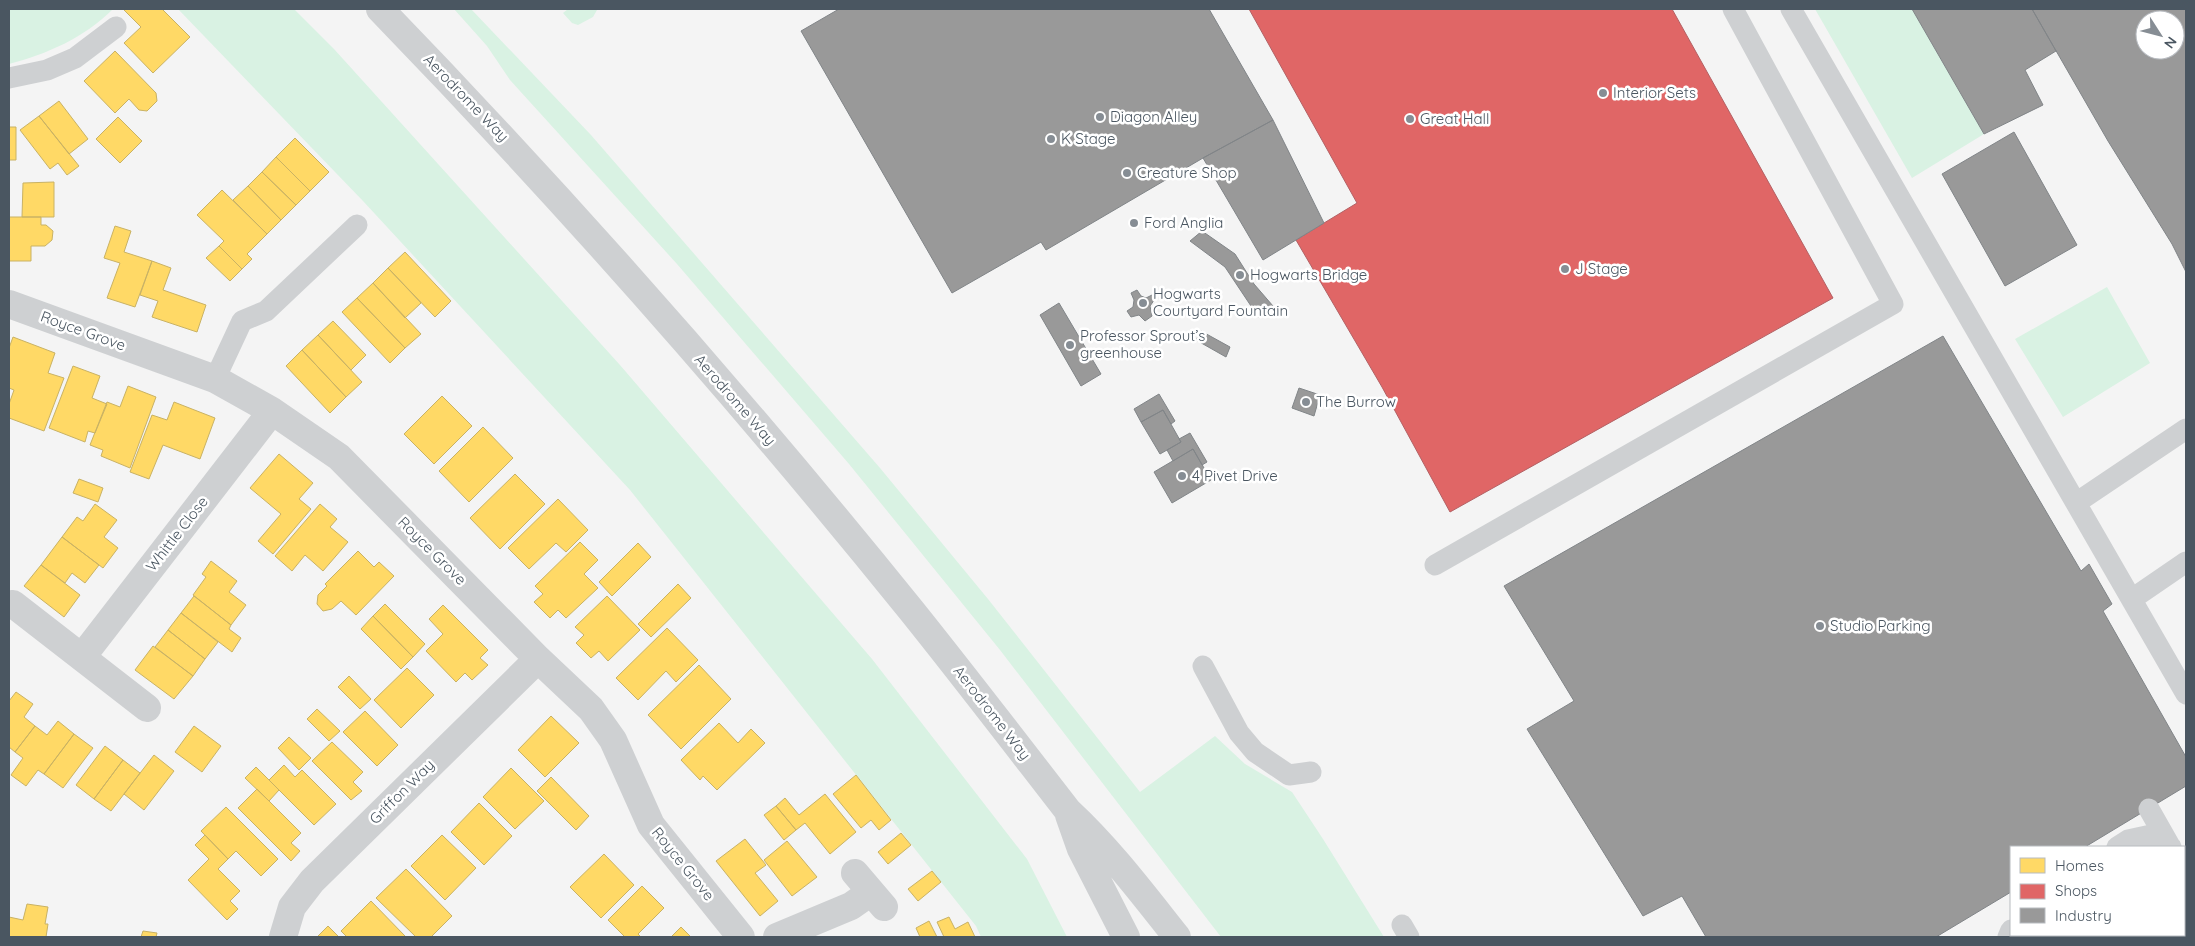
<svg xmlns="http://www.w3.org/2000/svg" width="2195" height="946" font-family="Quicksand,sans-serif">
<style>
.green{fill:#d9f2e3}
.homes{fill:#ffd966;stroke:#c9b264}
.shops{fill:#e06666;stroke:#b36164}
.industry{fill:#999;stroke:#818588;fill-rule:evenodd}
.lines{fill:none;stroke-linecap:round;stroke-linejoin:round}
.service{stroke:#ced0d2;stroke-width:21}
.minor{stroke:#ced0d2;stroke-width:28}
.tertiary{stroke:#ced0d2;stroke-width:28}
.poi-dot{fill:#868d94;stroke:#fff;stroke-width:2}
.labels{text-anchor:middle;stroke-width:5;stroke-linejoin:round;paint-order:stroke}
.poi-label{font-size:15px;fill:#4a5661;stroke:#fff;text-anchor:start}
.street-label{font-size:15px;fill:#4a5661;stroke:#fff}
</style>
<rect width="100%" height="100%" fill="#f4f4f4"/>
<path class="green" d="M 9,9 L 113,9 C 84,38 47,54 9,64 Z
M 178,9 L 294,9 L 334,49 L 620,365 L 872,659 L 1027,859 L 1067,937 L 981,937 L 976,926 L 630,490 L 363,201 Z
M 454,9 L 471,9 L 591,135 L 880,468 L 988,599 L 1140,792 L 1215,736 L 1245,764 L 1292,792 L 1323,839 L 1384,937 L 1221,937 L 1000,650 L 849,464 L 677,264 L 510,80 L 487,46 Z
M 568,9 L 597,9 L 597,10 L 593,17 L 578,25 L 572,23 L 563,13 Z
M 1815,9 L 1912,9 L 1984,134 L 1912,178 Z
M 2107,287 L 2150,363 L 2063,417 L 2015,339 Z"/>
<path class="homes" d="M 123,9 L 164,9 L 163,10 L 190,37 L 153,73 L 124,43 L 141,27 Z
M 115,51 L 156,93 L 157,101 L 147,111 L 139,110 L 129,99 L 115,113 L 84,81 Z
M 59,101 L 88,139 L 69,154 L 39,116 Z
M 39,116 L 79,166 L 67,175 L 58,163 L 50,169 L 20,130 Z
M 118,117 L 142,141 L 120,163 L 96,139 Z
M 9,127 L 16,127 L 16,160 L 9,160 Z
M 295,138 L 329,172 L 310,191 L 276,157 Z
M 276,157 L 310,191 L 296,205 L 262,172 Z
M 262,172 L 296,205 L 281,220 L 248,186 Z
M 54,182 L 54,217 L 22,217 L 23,183 Z
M 248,186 L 281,220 L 267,234 L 233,200 Z
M 222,190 L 267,234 L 247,254 L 252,259 L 242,269 L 219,246 L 224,241 L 197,215 Z
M 9,217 L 41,217 L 41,225 L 46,225 L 53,231 L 52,240 L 45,246 L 31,246 L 31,261 L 9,261 Z
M 115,226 L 131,231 L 124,252 L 152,261 L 135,307 L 107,298 L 120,263 L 104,258 Z
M 219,246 L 242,269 L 230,281 L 206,258 Z
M 405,252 L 451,301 L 435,317 L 388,268 Z
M 152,261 L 171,268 L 163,290 L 206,305 L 197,332 L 152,317 L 158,301 L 140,295 Z
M 388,268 L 421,303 L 405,318 L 373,283 Z
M 373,283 L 421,334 L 405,348 L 357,298 Z
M 357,298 L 405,348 L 390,363 L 342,312 Z
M 333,321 L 366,355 L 351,370 L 318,335 Z
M 318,335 L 362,382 L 346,397 L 302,350 Z
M 13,337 L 55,353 L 48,373 L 64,378 L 44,431 L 9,418 L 9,404 L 14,390 L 9,388 L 9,348 Z
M 302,350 L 346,397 L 330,413 L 286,366 Z
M 73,366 L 100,376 L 92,398 L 107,404 L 95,433 L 88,431 L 85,442 L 49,428 Z
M 128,386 L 156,397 L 130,468 L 101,456 L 103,450 L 90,445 L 107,402 L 120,407 Z
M 442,396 L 472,426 L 434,464 L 404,434 Z
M 174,402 L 215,418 L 200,459 L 163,445 L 149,479 L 130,472 L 152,415 L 167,420 Z
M 483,427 L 513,458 L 469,502 L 439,471 Z
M 279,454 L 313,483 L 299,499 L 311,509 L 273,554 L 258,541 L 281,514 L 250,488 Z
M 515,474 L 545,504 L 500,549 L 470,518 Z
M 79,479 L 103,488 L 98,502 L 73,493 Z
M 558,499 L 588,530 L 566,552 L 556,543 L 529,569 L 508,548 Z
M 95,504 L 117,520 L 104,537 L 118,548 L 103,568 L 62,537 L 77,517 L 83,521 Z
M 320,504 L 337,519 L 330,527 L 348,542 L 323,571 L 305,555 L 292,571 L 275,556 Z
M 62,537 L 99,565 L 85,583 L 72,573 L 65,583 L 41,565 Z
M 580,542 L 598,560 L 584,574 L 598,588 L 566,618 L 558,610 L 550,618 L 534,602 L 543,594 L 535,586 Z
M 638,543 L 651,557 L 612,596 L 599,582 Z
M 358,551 L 374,567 L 379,562 L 394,576 L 356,615 L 341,601 L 332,609 L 323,611 L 317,604 L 318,595 L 327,586 L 325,584 Z
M 211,561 L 237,581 L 229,592 L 246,605 L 231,625 L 193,595 L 206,577 L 202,574 Z
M 41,565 L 80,595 L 64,617 L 24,586 Z
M 678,584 L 691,598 L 651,637 L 638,624 Z
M 194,596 L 231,625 L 229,629 L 241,638 L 232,652 L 181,613 Z
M 607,596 L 640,630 L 608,661 L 599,651 L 591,658 L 576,643 L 584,635 L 575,627 Z
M 385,604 L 425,644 L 413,657 L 373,616 Z
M 443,605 L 488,650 L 480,658 L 488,665 L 472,680 L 465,673 L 456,682 L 426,651 L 443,634 L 429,619 Z
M 181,613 L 218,642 L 205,659 L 168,630 Z
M 373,616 L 413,657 L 401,669 L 361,629 Z
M 667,628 L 698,660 L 676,682 L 666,671 L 638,700 L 616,678 Z
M 168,630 L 205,659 L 193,676 L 155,647 Z
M 153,646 L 193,676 L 174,699 L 135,670 Z
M 699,665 L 731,699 L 681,749 L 648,715 Z
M 407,668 L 434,695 L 401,728 L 374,700 Z
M 349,676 L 371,699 L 360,709 L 338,687 Z
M 16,692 L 33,704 L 24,717 L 35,726 L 15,752 L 9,747 L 9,701 Z
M 317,709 L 340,731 L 329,741 L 307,719 Z
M 365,711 L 398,745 L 377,766 L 343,732 Z
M 551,716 L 579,743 L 545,777 L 518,750 Z
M 58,721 L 74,734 L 44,774 L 38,770 L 26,786 L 11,775 L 23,758 L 15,752 L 35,726 L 47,735 Z
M 719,723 L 738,743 L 751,729 L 765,743 L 717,790 L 703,776 L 700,780 L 681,760 Z
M 194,726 L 221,746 L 202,772 L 175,752 Z
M 74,734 L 93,748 L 63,788 L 44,774 Z
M 289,737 L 311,758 L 299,770 L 278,748 Z
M 332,742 L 363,772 L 353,782 L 362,791 L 351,800 L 312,761 Z
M 105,746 L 123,760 L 94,799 L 76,785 Z
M 154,755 L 174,771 L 144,810 L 124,794 Z
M 123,760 L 140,773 L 111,811 L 94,799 Z
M 284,765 L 295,777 L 302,770 L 336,804 L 314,825 L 269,780 Z
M 256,767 L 279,790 L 269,801 L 245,778 Z
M 511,768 L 544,801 L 515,829 L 483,797 Z
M 856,775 L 891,820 L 879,830 L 871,820 L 861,828 L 833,794 Z
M 551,777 L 589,816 L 576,830 L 537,791 Z
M 257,789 L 301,833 L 291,843 L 300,851 L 291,861 L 238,808 Z
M 825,794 L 856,832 L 830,854 L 805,823 L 796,830 L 776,806 L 785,798 L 799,815 Z
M 479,803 L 512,836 L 484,865 L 451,832 Z
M 776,806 L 796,830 L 784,840 L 764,815 Z
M 226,807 L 278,859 L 261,876 L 236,851 L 228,859 L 201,831 Z
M 901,833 L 911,845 L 888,864 L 878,852 Z
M 205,835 L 228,859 L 218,869 L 240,891 L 230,901 L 238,909 L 227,920 L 188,880 L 209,859 L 195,845 Z
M 442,835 L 476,868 L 445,900 L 411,866 Z
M 745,839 L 766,865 L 755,873 L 778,901 L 760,916 L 716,861 Z
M 787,841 L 817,877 L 792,896 L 764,860 Z
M 604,854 L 634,885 L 601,918 L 570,887 Z
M 406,869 L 452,916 L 431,937 L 416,937 L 376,898 Z
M 932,871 L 941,882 L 918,901 L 908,889 Z
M 642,886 L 664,908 L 638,934 L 641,937 L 625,937 L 608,920 Z
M 371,901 L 405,936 L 404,937 L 347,937 L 341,931 Z
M 27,904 L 48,907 L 45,924 L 48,924 L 46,937 L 9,937 L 9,917 L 23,920 Z
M 949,917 L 955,929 L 968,922 L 975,937 L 944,937 L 937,922 Z
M 929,921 L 937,937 L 920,937 L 916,928 Z
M 328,926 L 339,937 L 317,937 Z
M 681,927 L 691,937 L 671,937 Z
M 143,931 L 157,933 L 156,937 L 141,937 Z"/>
<path class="shops" d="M 1249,9 L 1672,9 L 1833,298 L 1450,512 L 1382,387 L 1296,240 L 1357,203 Z"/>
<path class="industry" d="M 839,9 L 1209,9 L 1273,120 L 1203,158 L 1046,250 L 1041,242 L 952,293 L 801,31 Z
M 1912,9 L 2032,9 L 2056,51 L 2025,70 L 2043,105 L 1984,134 Z
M 2032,9 L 2186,9 L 2186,272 L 2172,244 L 2108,141 ZM 2145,20 L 2175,20 L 2175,50 L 2145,50 Z
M 1273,120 L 1324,223 L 1263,260 L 1203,158 Z
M 2014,132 L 2077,245 L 2005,286 L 1942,174 Z
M 1202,231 L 1235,254 L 1254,284 L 1273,306 L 1259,318 L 1225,267 L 1190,241 Z
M 1137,290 L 1141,296 L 1146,298 L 1152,295 L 1155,299 L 1150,306 L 1152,316 L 1145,321 L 1139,315 L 1131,317 L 1127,311 L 1133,307 L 1134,300 L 1131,293 Z
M 1059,303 L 1101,374 L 1081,386 L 1040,315 Z
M 1201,331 L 1230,347 L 1226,357 L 1196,340 Z
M 1943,336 L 2081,571 L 2089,564 L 2112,604 L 2103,611 L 2186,757 L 2186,786 L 2085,847 L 2011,847 L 2011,892 L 1936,937 L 1706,937 L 1682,896 L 1643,916 L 1527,729 L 1574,701 L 1504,586 Z
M 1299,388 L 1320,395 L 1314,416 L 1292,408 Z
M 1159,394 L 1175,421 L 1171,424 L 1163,410 L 1141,422 L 1134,409 Z
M 1163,410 L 1181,442 L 1160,454 L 1141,422 Z
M 1190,433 L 1207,462 L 1202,465 L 1193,449 L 1173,461 L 1167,450 L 1181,442 L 1179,439 Z
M 1193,449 L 1211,480 L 1172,503 L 1154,472 Z"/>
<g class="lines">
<path class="service" d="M 1791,9 L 2186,694
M 9,78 L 47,70 L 75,58 L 116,27
M 215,379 L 242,321 L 266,311 L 357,225
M 2076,503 L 2186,429
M 1435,565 L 1893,304 L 1733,9
M 2132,599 L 2186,562
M 1203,666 L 1239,733 L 1255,752 L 1289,775 L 1311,772
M 2149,809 L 2170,846
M 2117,847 L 2128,840 L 2151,835 L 2171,847
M 1402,925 L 1409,937
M 2008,937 L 2011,930
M 2031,937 L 2034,935"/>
<path class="minor" d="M 9,304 L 215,379 L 272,411 L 339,457 L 538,659 L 591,709 L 613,740 L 651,825 L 741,937
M 13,604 L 147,708
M 82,657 L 272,411
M 855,873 L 884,907
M 283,937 L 292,907 L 312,881 L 538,659
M 777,937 L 851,906 L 871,892"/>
<path class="tertiary" d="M 380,9 C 566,201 743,402 911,610 C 964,676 1016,744 1068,811 C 1109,849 1142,893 1177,937
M 1069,815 L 1081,849 L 1126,937"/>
</g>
<g class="poi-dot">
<circle cx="1603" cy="93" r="5"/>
<circle cx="1100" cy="117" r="5"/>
<circle cx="1410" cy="119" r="5"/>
<circle cx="1051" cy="139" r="5"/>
<circle cx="1127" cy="173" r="5"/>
<circle cx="1134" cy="223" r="5"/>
<circle cx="1565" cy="269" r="5"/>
<circle cx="1240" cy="275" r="5"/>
<circle cx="1143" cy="303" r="5"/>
<circle cx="1070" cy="345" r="5"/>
<circle cx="1306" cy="402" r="5"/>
<circle cx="1182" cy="476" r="5"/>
<circle cx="1820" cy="626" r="5"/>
</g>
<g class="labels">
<g class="poi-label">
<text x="1613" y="98">Interior Sets</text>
<text x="1110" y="122">Diagon Alley</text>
<text x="1420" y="124">Great Hall</text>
<text x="1061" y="144">K Stage</text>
<text x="1137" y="178">Creature Shop</text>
<text x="1144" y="228">Ford Anglia</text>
<text x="1575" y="274">J Stage</text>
<text x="1250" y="280">Hogwarts Bridge</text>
<text x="1153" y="299">Hogwarts<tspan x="1153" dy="17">Courtyard Fountain</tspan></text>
<text x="1080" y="341">Professor Sprout’s<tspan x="1080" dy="17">greenhouse</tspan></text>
<text x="1316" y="407">The Burrow</text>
<text x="1192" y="481">4 Pivet Drive</text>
<text x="1830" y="631">Studio Parking</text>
</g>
<g class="street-label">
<text transform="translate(466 98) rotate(46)" y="5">Aerodrome Way</text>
<text transform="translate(83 331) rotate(20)" y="5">Royce Grove</text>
<text transform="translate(735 400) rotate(49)" y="5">Aerodrome Way</text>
<text transform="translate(177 534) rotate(-52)" y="5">Whittle Close</text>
<text transform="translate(432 551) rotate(45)" y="5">Royce Grove</text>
<text transform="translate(992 713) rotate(52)" y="5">Aerodrome Way</text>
<text transform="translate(402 792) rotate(-45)" y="5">Griffon Way</text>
<text transform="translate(683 864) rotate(51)" y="5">Royce Grove</text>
</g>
</g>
<rect width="2195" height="946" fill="none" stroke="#4a5661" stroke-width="20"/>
<rect x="2010" y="846" width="175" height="90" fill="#ffffff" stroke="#b7bbc0"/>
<rect x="2020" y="858" width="25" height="15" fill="#ffd966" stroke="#b7bbc0"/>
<text x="2055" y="871" font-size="15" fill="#4a5661">Homes</text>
<rect x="2020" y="884" width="25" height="15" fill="#e06666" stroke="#b7bbc0"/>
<text x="2055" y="896" font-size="15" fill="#4a5661">Shops</text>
<rect x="2020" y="908" width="25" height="15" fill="#999999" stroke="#b7bbc0"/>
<text x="2055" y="921" font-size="15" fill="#4a5661">Industry</text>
<g transform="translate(2160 35) rotate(126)"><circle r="24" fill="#ffffff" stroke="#b7bbc0"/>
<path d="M0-4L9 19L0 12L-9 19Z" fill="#868d94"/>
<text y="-8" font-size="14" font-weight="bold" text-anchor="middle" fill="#4a5661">N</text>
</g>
</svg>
